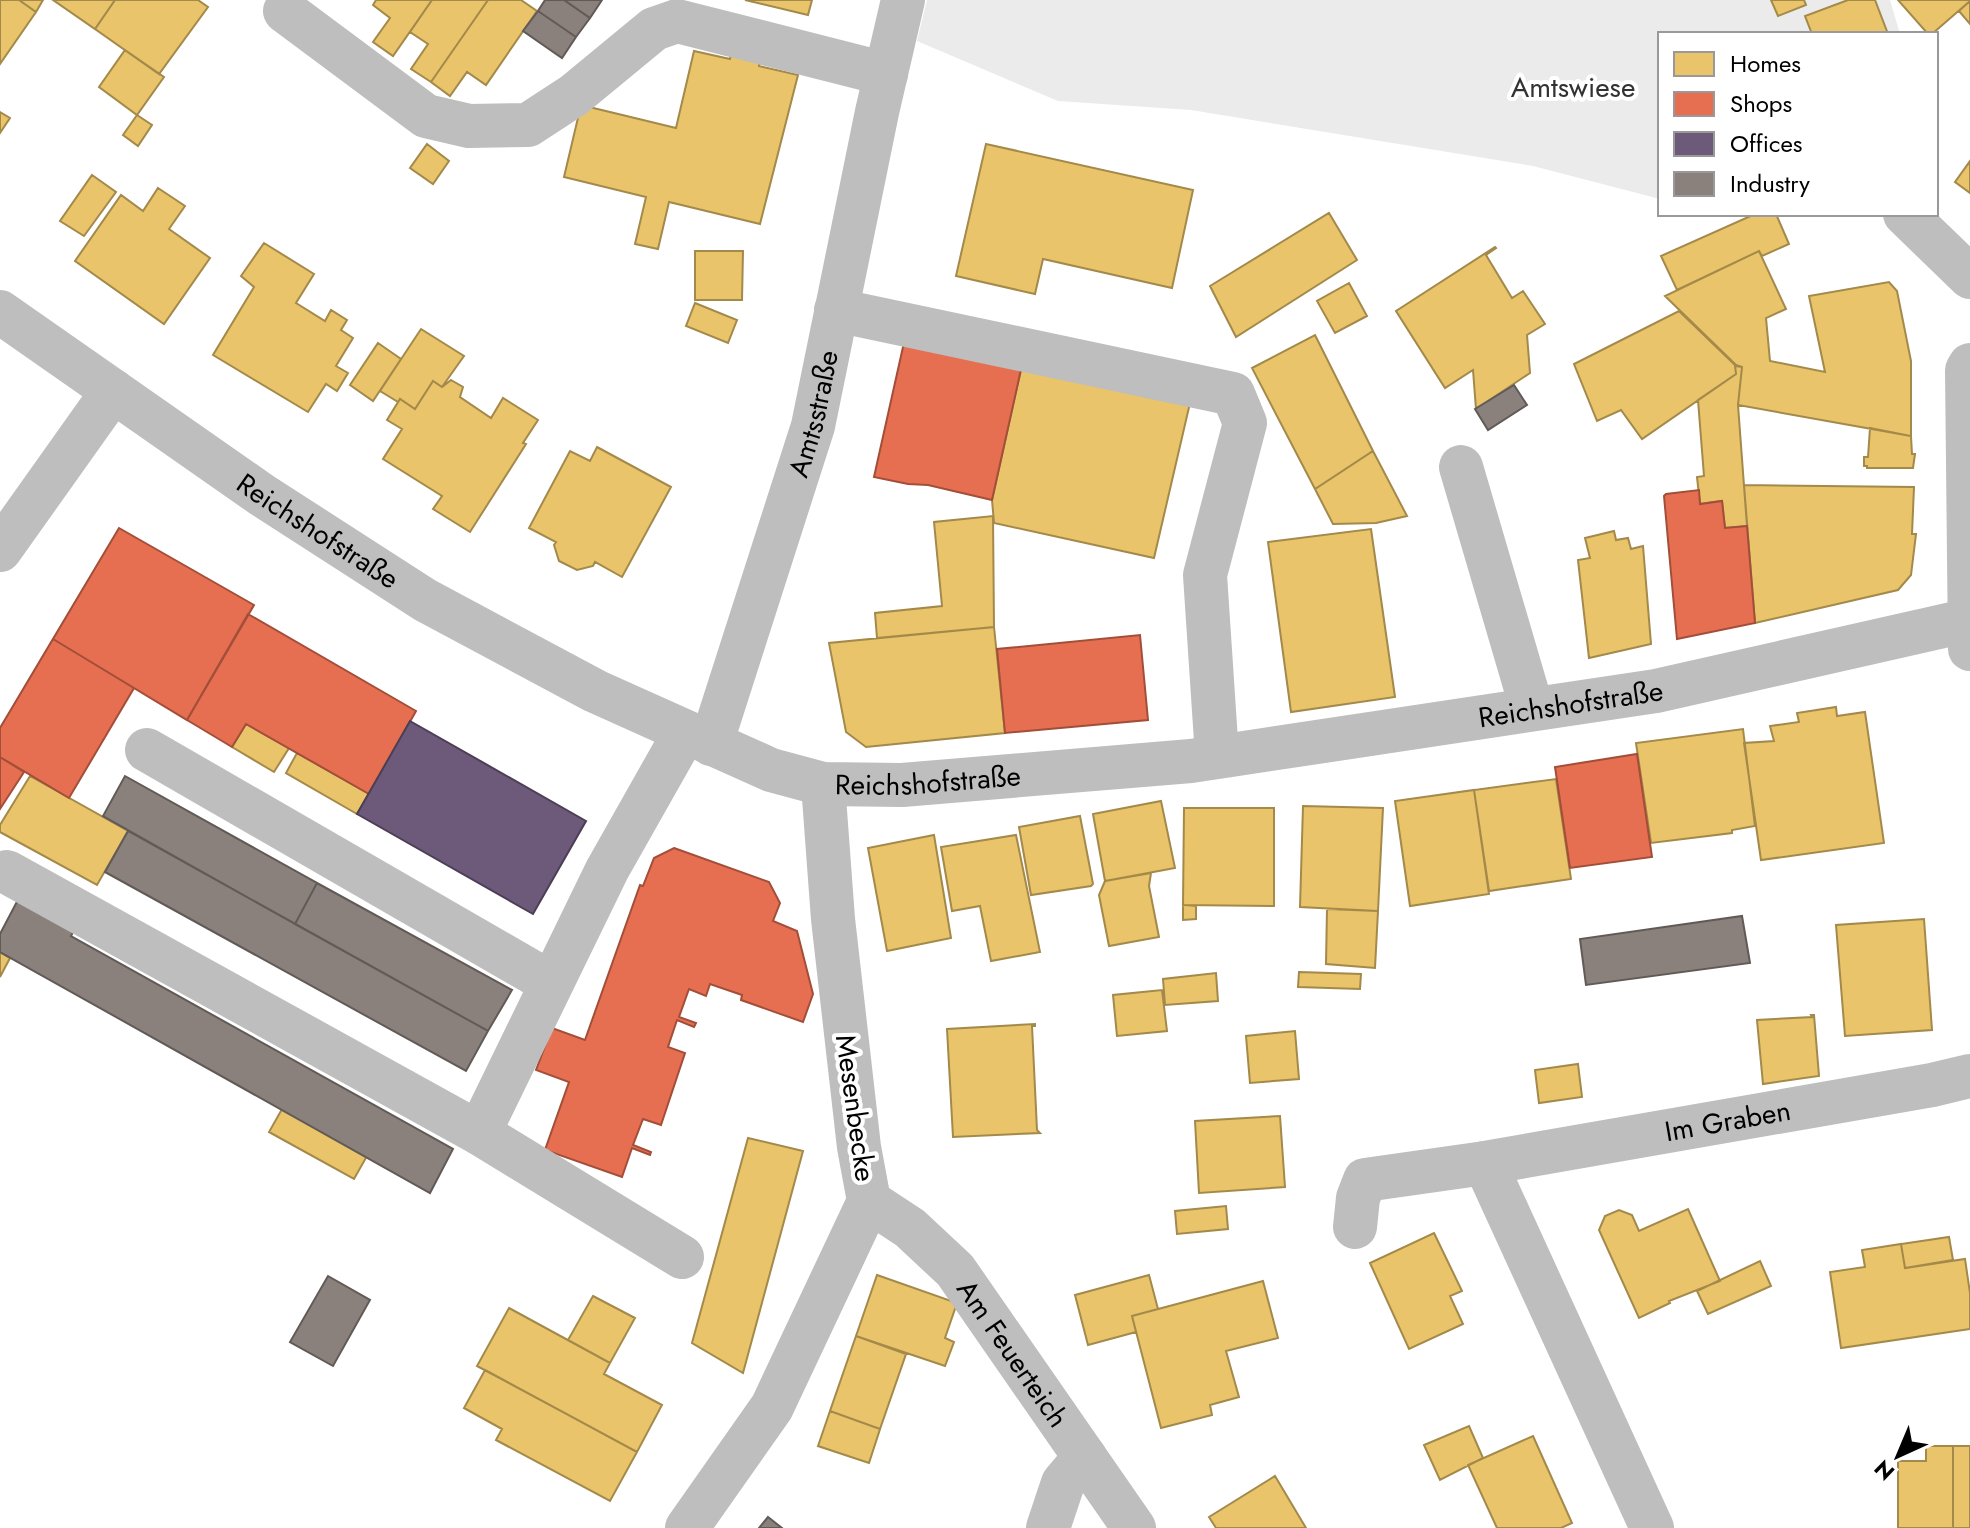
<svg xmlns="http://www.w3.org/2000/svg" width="1970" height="1528" font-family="Jost,sans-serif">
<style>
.green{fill:#ebebeb}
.homes{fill:#e9c46a;stroke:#a3894a;stroke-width:2}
.shops{fill:#e76f51;stroke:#a24e39;stroke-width:2}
.offices{fill:#6d597a;stroke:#4c3e55;stroke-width:2}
.industry{fill:#8a817c;stroke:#615a57;stroke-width:2}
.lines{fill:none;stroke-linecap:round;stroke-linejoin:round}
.minor{stroke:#bebebe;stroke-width:44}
.labels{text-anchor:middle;stroke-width:8;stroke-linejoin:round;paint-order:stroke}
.park-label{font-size:28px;fill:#323232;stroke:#fff}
.street-label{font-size:28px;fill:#000;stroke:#fff}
</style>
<rect width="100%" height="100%" fill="#fff"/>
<path class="green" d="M 927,0 L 1890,0 L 1900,34 L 1660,34 L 1660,199 L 1533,166 L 1191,110 L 1058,101 L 917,41 Z"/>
<path class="homes" d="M 0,0 L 19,0 L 36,12 L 0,64 Z
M 19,0 L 43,0 L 36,12 Z
M 53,0 L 115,0 L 95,29 Z
M 115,0 L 198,0 L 208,7 L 159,74 L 95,29 Z
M 376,0 L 432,0 L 393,56 L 373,42 L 390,18 L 373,5 Z
M 432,0 L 488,0 L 431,82 L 411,69 L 428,44 L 410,32 Z
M 488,0 L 521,0 L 537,11 L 486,85 L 467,72 L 450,96 L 431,82 Z
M 745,0 L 812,0 L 808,15 Z
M 1771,0 L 1804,0 L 1806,5 L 1778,16 Z
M 1848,0 L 1875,0 L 1888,34 L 1812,34 L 1805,16 Z
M 1898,0 L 1970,0 L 1970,1 L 1932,34 L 1928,34 Z
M 1970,1 L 1970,24 L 1959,11 Z
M 125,50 L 164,77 L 137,115 L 99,87 Z
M 732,50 L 761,57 L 759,66 L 798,75 L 760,224 L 669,202 L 658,249 L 635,244 L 646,197 L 564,177 L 581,105 L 676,128 L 694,51 L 730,59 Z
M 0,112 L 10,118 L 0,133 Z
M 137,115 L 152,125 L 138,146 L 123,135 Z
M 427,144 L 449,161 L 433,184 L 410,168 Z
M 986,144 L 1193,190 L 1172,288 L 1043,259 L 1035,294 L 956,276 Z
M 1970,161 L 1970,193 L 1955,182 Z
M 92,175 L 116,192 L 84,236 L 60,221 Z
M 158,188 L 185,206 L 169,229 L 210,258 L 164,324 L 75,261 L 121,195 L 143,211 Z
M 1329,213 L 1357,260 L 1236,337 L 1210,286 Z
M 1755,214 L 1776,214 L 1789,244 L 1762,256 L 1759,251 L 1677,290 L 1661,256 Z
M 264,243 L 314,274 L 296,303 L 325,321 L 331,310 L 347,320 L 341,330 L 353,338 L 336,366 L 348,373 L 337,391 L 326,384 L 308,412 L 213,355 L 254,287 L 241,276 Z
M 1495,247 L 1496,248 L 1486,255 L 1512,298 L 1523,291 L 1545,324 L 1527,335 L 1530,373 L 1476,409 L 1473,370 L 1445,388 L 1396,311 Z
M 695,251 L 743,251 L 742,300 L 695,300 Z
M 1759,251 L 1786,309 L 1766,318 L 1770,361 L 1825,372 L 1809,296 L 1889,282 L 1897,291 L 1911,361 L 1911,436 L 1738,405 L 1742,367 L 1736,365 L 1665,296 Z
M 1349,283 L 1367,316 L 1335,333 L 1317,301 Z
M 695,303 L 737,320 L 728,343 L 686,326 Z
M 1679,311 L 1735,365 L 1736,374 L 1642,439 L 1621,410 L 1597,421 L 1574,364 Z
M 421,329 L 464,356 L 442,387 L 433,381 L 415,409 L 400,399 L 398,402 L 380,391 Z
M 1315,335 L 1373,451 L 1315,489 L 1252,368 Z
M 378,343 L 401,359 L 373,401 L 350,385 Z
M 1022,365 L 1190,403 L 1154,558 L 994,523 L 992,500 Z
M 1735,366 L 1742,367 L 1738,405 L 1747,526 L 1725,528 L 1722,501 L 1700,504 L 1697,477 L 1704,476 L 1698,400 L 1736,374 Z
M 451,380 L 463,387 L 460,397 L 491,418 L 503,398 L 538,420 L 523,443 L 526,444 L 470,532 L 433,509 L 442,496 L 383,459 L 402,429 L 387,420 L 400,399 L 415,409 L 433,381 L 442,387 Z
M 1870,428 L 1911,436 L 1912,454 L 1915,454 L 1913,468 L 1867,468 L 1867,466 L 1864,466 L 1864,457 L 1868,457 Z
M 597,447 L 671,487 L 622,577 L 595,562 L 593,566 L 577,570 L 559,561 L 554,545 L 556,542 L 529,528 L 570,451 L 590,461 Z
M 1373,451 L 1407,516 L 1376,523 L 1333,524 L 1315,489 Z
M 1744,485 L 1914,487 L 1912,534 L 1916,534 L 1911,575 L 1898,590 L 1755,623 Z
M 993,516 L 994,627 L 877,638 L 875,613 L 942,606 L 934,522 Z
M 1371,529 L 1395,697 L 1291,712 L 1268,542 Z
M 1614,531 L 1616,540 L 1628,538 L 1631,549 L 1643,546 L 1651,644 L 1589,658 L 1578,560 L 1590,558 L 1585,538 Z
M 994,627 L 1005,733 L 866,747 L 846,732 L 829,643 Z
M 1836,707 L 1837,716 L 1865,712 L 1884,843 L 1761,860 L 1744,743 L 1774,741 L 1770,726 L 1799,722 L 1797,713 Z
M 246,724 L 289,748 L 274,772 L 232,747 Z
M 1743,729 L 1755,826 L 1732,830 L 1732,833 L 1651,843 L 1636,743 Z
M 297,753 L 369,794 L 357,814 L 286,773 Z
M 30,776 L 128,831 L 97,885 L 0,832 L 0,825 Z
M 1556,779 L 1571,879 L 1489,891 L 1474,790 Z
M 1474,790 L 1489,894 L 1410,906 L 1395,801 Z
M 1161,801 L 1175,868 L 1105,881 L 1093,814 Z
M 1303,806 L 1383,808 L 1378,911 L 1300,907 Z
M 1184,808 L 1274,808 L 1274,906 L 1183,905 Z
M 1080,816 L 1093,884 L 1091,886 L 1031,895 L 1019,827 Z
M 934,835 L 951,938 L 887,951 L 868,848 Z
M 1016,835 L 1040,952 L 991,961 L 980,906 L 952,911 L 941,847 Z
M 1151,873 L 1149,886 L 1159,937 L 1109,946 L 1099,895 L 1105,881 Z
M 1183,905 L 1196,906 L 1196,919 L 1183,920 Z
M 1327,909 L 1378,911 L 1375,968 L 1326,964 Z
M 1924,919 L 1932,1030 L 1845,1036 L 1836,925 Z
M 0,952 L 10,958 L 0,977 Z
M 1299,972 L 1361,974 L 1360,989 L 1298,987 Z
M 1216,973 L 1218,1001 L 1165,1005 L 1163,979 Z
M 1162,990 L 1167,1031 L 1117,1036 L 1113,995 Z
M 1811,1015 L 1814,1015 L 1819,1076 L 1763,1084 L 1757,1020 L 1812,1017 Z
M 1035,1024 L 1035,1026 L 1032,1026 L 1037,1130 L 1040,1133 L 953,1137 L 947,1029 Z
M 1295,1031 L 1299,1079 L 1250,1083 L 1246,1036 Z
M 1578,1064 L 1582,1097 L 1539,1103 L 1535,1070 Z
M 282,1109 L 367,1156 L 354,1179 L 269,1132 Z
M 1280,1116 L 1285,1187 L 1199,1193 L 1195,1121 Z
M 748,1138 L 803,1151 L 743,1373 L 692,1343 Z
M 1226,1206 L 1228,1229 L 1177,1234 L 1175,1211 Z
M 1688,1209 L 1720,1281 L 1669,1301 L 1670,1303 L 1639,1318 L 1599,1230 L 1605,1216 L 1619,1210 L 1632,1215 L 1639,1231 Z
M 1434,1233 L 1462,1291 L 1450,1296 L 1463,1324 L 1409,1349 L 1370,1263 Z
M 1949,1237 L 1953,1260 L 1905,1268 L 1901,1244 Z
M 1901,1244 L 1905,1268 L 1965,1259 L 1970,1293 L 1970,1329 L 1841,1348 L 1830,1272 L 1865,1267 L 1862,1250 Z
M 1760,1261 L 1771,1286 L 1708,1314 L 1697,1291 Z
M 877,1275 L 957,1303 L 945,1338 L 954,1342 L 945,1366 L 856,1336 Z
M 1149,1275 L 1158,1309 L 1132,1316 L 1136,1332 L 1088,1345 L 1075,1295 Z
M 1263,1281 L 1278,1338 L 1226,1351 L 1239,1397 L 1210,1405 L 1212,1415 L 1161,1428 L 1132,1316 Z
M 593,1296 L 635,1318 L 610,1363 L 568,1340 Z
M 509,1308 L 610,1363 L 604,1374 L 662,1405 L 637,1452 L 477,1366 Z
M 856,1336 L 906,1354 L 880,1429 L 830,1411 Z
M 485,1370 L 637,1452 L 610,1501 L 496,1440 L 502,1429 L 464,1408 Z
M 830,1411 L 880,1429 L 869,1463 L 818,1446 Z
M 1469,1426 L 1483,1458 L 1440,1480 L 1424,1445 Z
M 1533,1436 L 1572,1523 L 1561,1528 L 1497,1528 L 1468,1465 Z
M 1926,1446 L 1953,1446 L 1953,1528 L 1898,1528 L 1898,1461 L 1926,1461 Z
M 1953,1446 L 1970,1446 L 1970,1528 L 1953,1528 Z
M 1275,1476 L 1306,1528 L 1216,1528 L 1209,1517 Z"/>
<path class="shops" d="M 905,338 L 1022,365 L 992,500 L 928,485 L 908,484 L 874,477 Z
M 1699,490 L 1700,504 L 1722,501 L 1725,528 L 1747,526 L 1755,623 L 1677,639 L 1664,496 L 1666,494 Z
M 119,528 L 254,605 L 187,720 L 53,639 Z
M 248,614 L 416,711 L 369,794 L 246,724 L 232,747 L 187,720 Z
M 1140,635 L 1148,720 L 1005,733 L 997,649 Z
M 53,639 L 134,688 L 69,798 L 0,757 L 0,728 Z
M 1637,754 L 1652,857 L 1570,868 L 1555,767 Z
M 0,757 L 24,772 L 0,809 Z
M 674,848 L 769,882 L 780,903 L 773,921 L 797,931 L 813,994 L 803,1022 L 741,1000 L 742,995 L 710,984 L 706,996 L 689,989 L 679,1017 L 696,1023 L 694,1027 L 677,1020 L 668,1047 L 685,1053 L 661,1125 L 643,1119 L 633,1145 L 651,1152 L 650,1155 L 632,1148 L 622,1177 L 545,1150 L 569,1082 L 536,1070 L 552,1028 L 585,1040 L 640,885 L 643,886 L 654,858 Z"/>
<path class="offices" d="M 410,721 L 586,821 L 533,914 L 357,814 Z"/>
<path class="industry" d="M 545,0 L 564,0 L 590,18 L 576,37 L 538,11 Z
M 564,0 L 602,0 L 590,18 Z
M 538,11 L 576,37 L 562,58 L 523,31 Z
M 1514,385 L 1527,405 L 1488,430 L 1475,409 Z
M 125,776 L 317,883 L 295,924 L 103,816 Z
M 128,831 L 488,1031 L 466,1071 L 105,872 Z
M 317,883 L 512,990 L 488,1031 L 295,924 Z
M 22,892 L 78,923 L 71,936 L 453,1149 L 430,1193 L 0,952 L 0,934 Z
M 1742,916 L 1750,963 L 1586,985 L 1580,939 Z
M 328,1276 L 370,1300 L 333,1366 L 290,1342 Z
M 768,1517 L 782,1528 L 759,1528 Z"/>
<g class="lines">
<g class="minor">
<path d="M 285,11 L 426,116 L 469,126 L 528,125 L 574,95 L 654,29 L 677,21 L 886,74"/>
<path d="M 1905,214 L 1970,277"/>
<path d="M 836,310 L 1233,394 L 1245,423 L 1205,575 L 1217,756"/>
<path id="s1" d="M 0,312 L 262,495 L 425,600 L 595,691 L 771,770 L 823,784 L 902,785 L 1191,761 L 1656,691 L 1970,620"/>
<path d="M 1970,365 L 1967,370 L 1970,649"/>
<path d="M 1461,467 L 1532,709"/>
<path d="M 0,550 L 113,391"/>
<path id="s2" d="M 711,744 L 813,426 L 877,112 L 903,0"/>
<path d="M 147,750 L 551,983"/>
<path d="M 7,872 L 479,1133 L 682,1257"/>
<path d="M 479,1133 L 607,870 L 685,732"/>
<path d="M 1485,1163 L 1652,1528"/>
<path id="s3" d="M 869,1201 L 910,1228 L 955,1270 L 1134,1528"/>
<path id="s4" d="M 1355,1227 L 1358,1198 L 1365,1180 L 1485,1163 L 1932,1085 L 1970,1076"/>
<path d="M 687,1528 L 772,1407 L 869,1201 L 859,1147 L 833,919 L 823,784"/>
<path d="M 1048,1528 L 1063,1483 L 1085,1457"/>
</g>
</g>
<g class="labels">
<g class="park-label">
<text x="1573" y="97">Amtswiese</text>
</g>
<g class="street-label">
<text dy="10" stroke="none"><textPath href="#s2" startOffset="346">Amtsstraße</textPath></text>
<text dy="10" stroke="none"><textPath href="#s1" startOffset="386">Reichshofstraße</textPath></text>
<text dy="10" stroke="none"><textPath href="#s1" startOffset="1706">Reichshofstraße</textPath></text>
<text dy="10" stroke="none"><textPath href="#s1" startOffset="1058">Reichshofstraße</textPath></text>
<text transform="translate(856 1108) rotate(82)" y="10">Mesenbecke</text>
<text dy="10" stroke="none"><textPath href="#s4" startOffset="416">Im Graben</textPath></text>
<text dy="10" stroke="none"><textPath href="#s3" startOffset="212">Am Feuerteich</textPath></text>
</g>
</g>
<rect x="1658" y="32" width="280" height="184" fill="#ffffff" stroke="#999999" stroke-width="2"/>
<rect x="1674" y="52" width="40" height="24" fill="#e9c46a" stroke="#999999" stroke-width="2"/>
<text x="1730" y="72" font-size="24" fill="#000000">Homes</text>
<rect x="1674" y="92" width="40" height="24" fill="#e76f51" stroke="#999999" stroke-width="2"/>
<text x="1730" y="112" font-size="24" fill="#000000">Shops</text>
<rect x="1674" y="132" width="40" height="24" fill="#6d597a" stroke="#999999" stroke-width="2"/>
<text x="1730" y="152" font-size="24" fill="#000000">Offices</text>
<rect x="1674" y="172" width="40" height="24" fill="#8a817c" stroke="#999999" stroke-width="2"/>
<text x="1730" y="192" font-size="24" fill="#000000">Industry</text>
<g transform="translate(1898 1456) rotate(224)" stroke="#ffffff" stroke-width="6" paint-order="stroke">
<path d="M0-6L14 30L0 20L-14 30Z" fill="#000000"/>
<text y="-12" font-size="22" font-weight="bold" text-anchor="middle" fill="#000000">N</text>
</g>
</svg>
